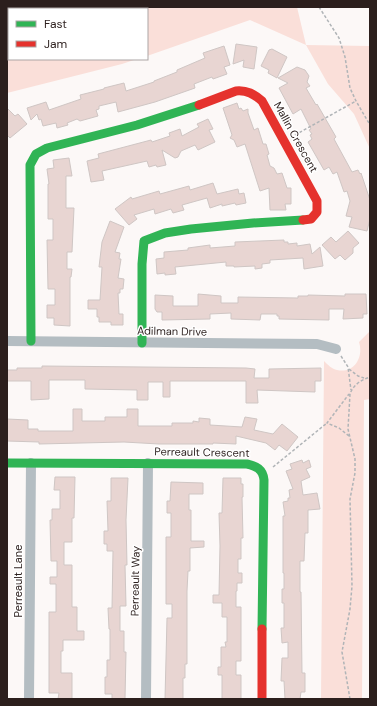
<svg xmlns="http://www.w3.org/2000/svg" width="377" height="706" font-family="'DM Sans',sans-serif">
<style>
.green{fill:#fadfd9}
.building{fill:#e8d5d2;stroke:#cfc6c4}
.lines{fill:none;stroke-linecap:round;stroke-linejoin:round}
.path{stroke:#b0b4b7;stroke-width:1.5;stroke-dasharray:3 2;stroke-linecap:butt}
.street{stroke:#b4bdc2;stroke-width:10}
.fast{stroke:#30b455;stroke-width:9}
.jam{stroke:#e5322d;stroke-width:9}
.labels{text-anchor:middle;stroke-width:3;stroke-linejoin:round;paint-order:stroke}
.street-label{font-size:11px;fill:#2c1f1d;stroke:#fff}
</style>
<rect width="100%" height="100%" fill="#fcf8f7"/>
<path class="green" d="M 7,7 L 297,7 L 306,45 L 370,46 L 370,149 L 354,114 L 328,84 L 306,45 L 250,20 L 147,56 L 147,9 L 9,9 L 9,59 L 137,59 L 122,64 L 7,93 Z
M 370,331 L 370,399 L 364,400 L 362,699 L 321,699 L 324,361 C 328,365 332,369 337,370 C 354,374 364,357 359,342 Z"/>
<path class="building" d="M 236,44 L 257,47 L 254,69 L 243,67 L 244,60 L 233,64 Z
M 224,46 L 230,65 L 224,67 L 227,74 L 213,79 L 212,77 L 194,84 L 195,88 L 155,102 L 118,112 L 116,102 L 99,106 L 99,109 L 96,110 L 98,116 L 80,121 L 77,119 L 67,123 L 68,125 L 57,128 L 56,123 L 43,126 L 41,119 L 39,120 L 37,114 L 31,120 L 27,108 L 46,102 L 49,110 L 81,99 L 80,95 L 104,89 L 104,88 L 124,83 L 126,91 L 154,82 L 154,81 L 177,72 L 177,70 L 205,58 L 203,53 Z
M 272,49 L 287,57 L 277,78 L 268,73 L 269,70 L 261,66 L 269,50 Z
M 297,67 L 305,70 L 309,76 L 307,82 L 310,86 L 306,88 L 316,105 L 317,104 L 336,137 L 334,139 L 352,172 L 358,170 L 360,174 L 361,173 L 370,200 L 370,219 L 367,231 L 349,227 L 352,217 L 346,216 L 350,201 L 347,191 L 344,192 L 337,172 L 333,174 L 329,167 L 324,170 L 308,142 L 312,139 L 310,135 L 312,134 L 309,130 L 311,129 L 301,109 L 293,114 L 279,88 L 288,83 L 278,78 Z
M 237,103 L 239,109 L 241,108 L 243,111 L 248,109 L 248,113 L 254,130 L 258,128 L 263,144 L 266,144 L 269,154 L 267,155 L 270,166 L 274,168 L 277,174 L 282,173 L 287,188 L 291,188 L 291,204 L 285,204 L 286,210 L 270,210 L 269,188 L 260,191 L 245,144 L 237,147 L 234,140 L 230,138 L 232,135 L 223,108 Z
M 7,108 L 15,116 L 18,114 L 27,124 L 10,138 L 7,135 Z
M 208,119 L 213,129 L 209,130 L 215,142 L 198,150 L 195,145 L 181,151 L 178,157 L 175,158 L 162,150 L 166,165 L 157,167 L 156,165 L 149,167 L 147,161 L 102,171 L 104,180 L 91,182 L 87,161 L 99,158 L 98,154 L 151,140 L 152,142 L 170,136 L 169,133 L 180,129 L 182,136 L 199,127 L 197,124 Z
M 69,158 L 72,176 L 66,176 L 66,208 L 74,208 L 72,252 L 67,252 L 67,269 L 72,269 L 71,277 L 70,277 L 70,326 L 54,325 L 54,318 L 47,318 L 47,305 L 55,305 L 55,289 L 48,289 L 47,240 L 53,240 L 53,219 L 48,219 L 48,184 L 49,184 L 47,169 L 54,168 L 53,160 Z
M 213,183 L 217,194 L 238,189 L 239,194 L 244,193 L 246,203 L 236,205 L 235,203 L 222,206 L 222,204 L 210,208 L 207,198 L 182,205 L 184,210 L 173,213 L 171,209 L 155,214 L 154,209 L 134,215 L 137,219 L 129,225 L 115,209 L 131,197 L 132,199 L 159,191 L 160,194 L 189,186 L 190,190 Z
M 110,221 L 124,227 L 115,252 L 120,253 L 119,259 L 121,259 L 118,278 L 124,279 L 123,289 L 120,289 L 120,293 L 118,293 L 119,314 L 123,314 L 123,325 L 111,325 L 111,322 L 99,322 L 99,317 L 97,317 L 97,309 L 88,309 L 88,300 L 100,300 L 102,267 L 99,267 L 102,242 Z
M 348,231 L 359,243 L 353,248 L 353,253 L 345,260 L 340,255 L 335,259 L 322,245 L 331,237 L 336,242 Z
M 284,240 L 284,242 L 288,242 L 288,244 L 297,243 L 297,246 L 310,244 L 312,254 L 320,247 L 323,266 L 304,269 L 303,258 L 270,260 L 270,263 L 262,264 L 262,268 L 255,269 L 255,266 L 234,267 L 234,266 L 226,266 L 226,262 L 175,267 L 176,274 L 165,275 L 165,273 L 157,274 L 156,259 L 164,258 L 164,252 L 188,250 L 188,248 L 210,245 L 210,248 L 235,246 L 235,242 Z
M 198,294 L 221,296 L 221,303 L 238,303 L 238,297 L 298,298 L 298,296 L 308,296 L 308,295 L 345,296 L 345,294 L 366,294 L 367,314 L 363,314 L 363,318 L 343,319 L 344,309 L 329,309 L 329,320 L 279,319 L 279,316 L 277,316 L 277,314 L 261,314 L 260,320 L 231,319 L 231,313 L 210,314 L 210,319 L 162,320 L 162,312 L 157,312 L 155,309 L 155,295 L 173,296 L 173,306 L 198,306 Z
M 42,366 L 246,368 L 255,369 L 254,378 L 269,378 L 269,369 L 321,368 L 321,381 L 315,381 L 315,392 L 257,390 L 258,403 L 246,403 L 246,381 L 170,381 L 170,397 L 163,397 L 163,382 L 148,382 L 148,400 L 137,400 L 137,390 L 85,389 L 85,380 L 49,380 L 49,399 L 31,400 L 31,381 L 7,381 L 7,370 L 17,370 L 17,368 L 42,368 Z
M 73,409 L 82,409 L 82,421 L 105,421 L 105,417 L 127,417 L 127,409 L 138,409 L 138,426 L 172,426 L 172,423 L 193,423 L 193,421 L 199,422 L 199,418 L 210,419 L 210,425 L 242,427 L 245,417 L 257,419 L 254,430 L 273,434 L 282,424 L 298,437 L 287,451 L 279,445 L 275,450 L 266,443 L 236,436 L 236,444 L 213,443 L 213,444 L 159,444 L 124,442 L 39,444 L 39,442 L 7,441 L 7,419 L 28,420 L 28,429 L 38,429 L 38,431 L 73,431 Z
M 302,460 L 303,463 L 309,460 L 311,467 L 306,469 L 310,477 L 301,481 L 303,495 L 317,493 L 320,509 L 308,510 L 308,533 L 305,533 L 304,561 L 300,561 L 300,592 L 301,592 L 302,673 L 305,673 L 305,692 L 301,692 L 300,699 L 285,699 L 284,681 L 281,681 L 282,658 L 288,658 L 288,642 L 282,643 L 281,628 L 284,628 L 284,603 L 282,603 L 282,589 L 284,589 L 284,573 L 283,573 L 283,516 L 285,516 L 283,502 L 288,501 L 288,498 L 290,498 L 289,490 L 293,489 L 286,471 L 292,469 L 290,464 Z
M 55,477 L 75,477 L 74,518 L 72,518 L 72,542 L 64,542 L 64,565 L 72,565 L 72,607 L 77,607 L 77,631 L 84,631 L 84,640 L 63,640 L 63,651 L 61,651 L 61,673 L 72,673 L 72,699 L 58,699 L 59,693 L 49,693 L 49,612 L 56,612 L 56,584 L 50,584 L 50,577 L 57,577 L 57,561 L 51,561 L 50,520 L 52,520 L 52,509 L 60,509 L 60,490 L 54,490 Z
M 111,478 L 128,478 L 126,520 L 127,565 L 125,565 L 126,606 L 120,606 L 120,631 L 124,631 L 124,652 L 126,652 L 125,699 L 112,699 L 112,694 L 105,694 L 105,677 L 107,677 L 107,660 L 110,660 L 110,629 L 109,629 L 108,608 L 112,608 L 113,551 L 107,551 L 107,544 L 104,544 L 104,531 L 108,531 L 107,501 L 111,501 Z
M 223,478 L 241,478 L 241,484 L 243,484 L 243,497 L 242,497 L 243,538 L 241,538 L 241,559 L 238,559 L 238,573 L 242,573 L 242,583 L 237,583 L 237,591 L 236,591 L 236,607 L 241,607 L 241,661 L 236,661 L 236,675 L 241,675 L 241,699 L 222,699 L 222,675 L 218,675 L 218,667 L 221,667 L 221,647 L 226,647 L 225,642 L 227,642 L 227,617 L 222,617 L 222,603 L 213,603 L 213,595 L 219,595 L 220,546 L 219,513 L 222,513 Z
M 171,482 L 203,483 L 203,494 L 189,494 L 189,510 L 191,510 L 191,541 L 204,541 L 204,547 L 190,548 L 190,571 L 188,571 L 187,591 L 187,664 L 185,664 L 185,678 L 183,678 L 183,699 L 165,699 L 167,618 L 172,618 L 172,604 L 166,604 L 166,537 L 171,537 L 171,513 L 167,513 L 167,501 L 170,501 Z"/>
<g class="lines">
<path class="path" d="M 319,7 L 339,38 L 345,57 L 350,88 L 356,101 L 370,125
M 295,135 L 356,101
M 341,356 L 348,367 L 351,390
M 349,369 L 358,376 L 364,378
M 349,436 L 339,428 L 327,423 L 349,394
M 273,467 L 327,423
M 350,699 L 342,652 L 350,609 L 352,586 L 350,499 L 355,473 L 355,459 L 348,429 L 350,394 C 353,385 361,380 370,377"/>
<path class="street" d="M 7,341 L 317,344 L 336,349
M 29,699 L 31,463
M 146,699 L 148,463"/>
<path class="fast" d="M 31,341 L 30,165 L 36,154 L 47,148 L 137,125 L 199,105
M 142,343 L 142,264 L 144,241 L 165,233 L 191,229 L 253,223 L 303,220
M 7,463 L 247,464 C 256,466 263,469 264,480 L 262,629"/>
<path class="jam" d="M 199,105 L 236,91 C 247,90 254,94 262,101 L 317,201 L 317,212 L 311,219 L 303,220
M 262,699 L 262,629"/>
</g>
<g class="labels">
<g class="street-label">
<text transform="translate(296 137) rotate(61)" y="4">Mallin Crescent</text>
<text transform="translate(172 331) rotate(1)" y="4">Adilman Drive</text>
<text transform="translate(202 452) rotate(1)" y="4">Perreault Crescent</text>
<text transform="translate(18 581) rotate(-90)" y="4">Perreault Lane</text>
<text transform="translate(135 581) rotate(-89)" y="4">Perreault Way</text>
</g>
</g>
<rect width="377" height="706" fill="none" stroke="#2c1f1d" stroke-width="16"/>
<rect x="8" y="8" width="140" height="52" fill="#ffffff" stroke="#aba5a5"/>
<rect x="16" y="21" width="20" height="6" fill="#30b455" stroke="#aba5a5"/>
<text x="44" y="28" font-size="12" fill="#2c1f1d">Fast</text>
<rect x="16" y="41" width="20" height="6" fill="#e5322d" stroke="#aba5a5"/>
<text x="44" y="48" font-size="12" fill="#2c1f1d">Jam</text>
</svg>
